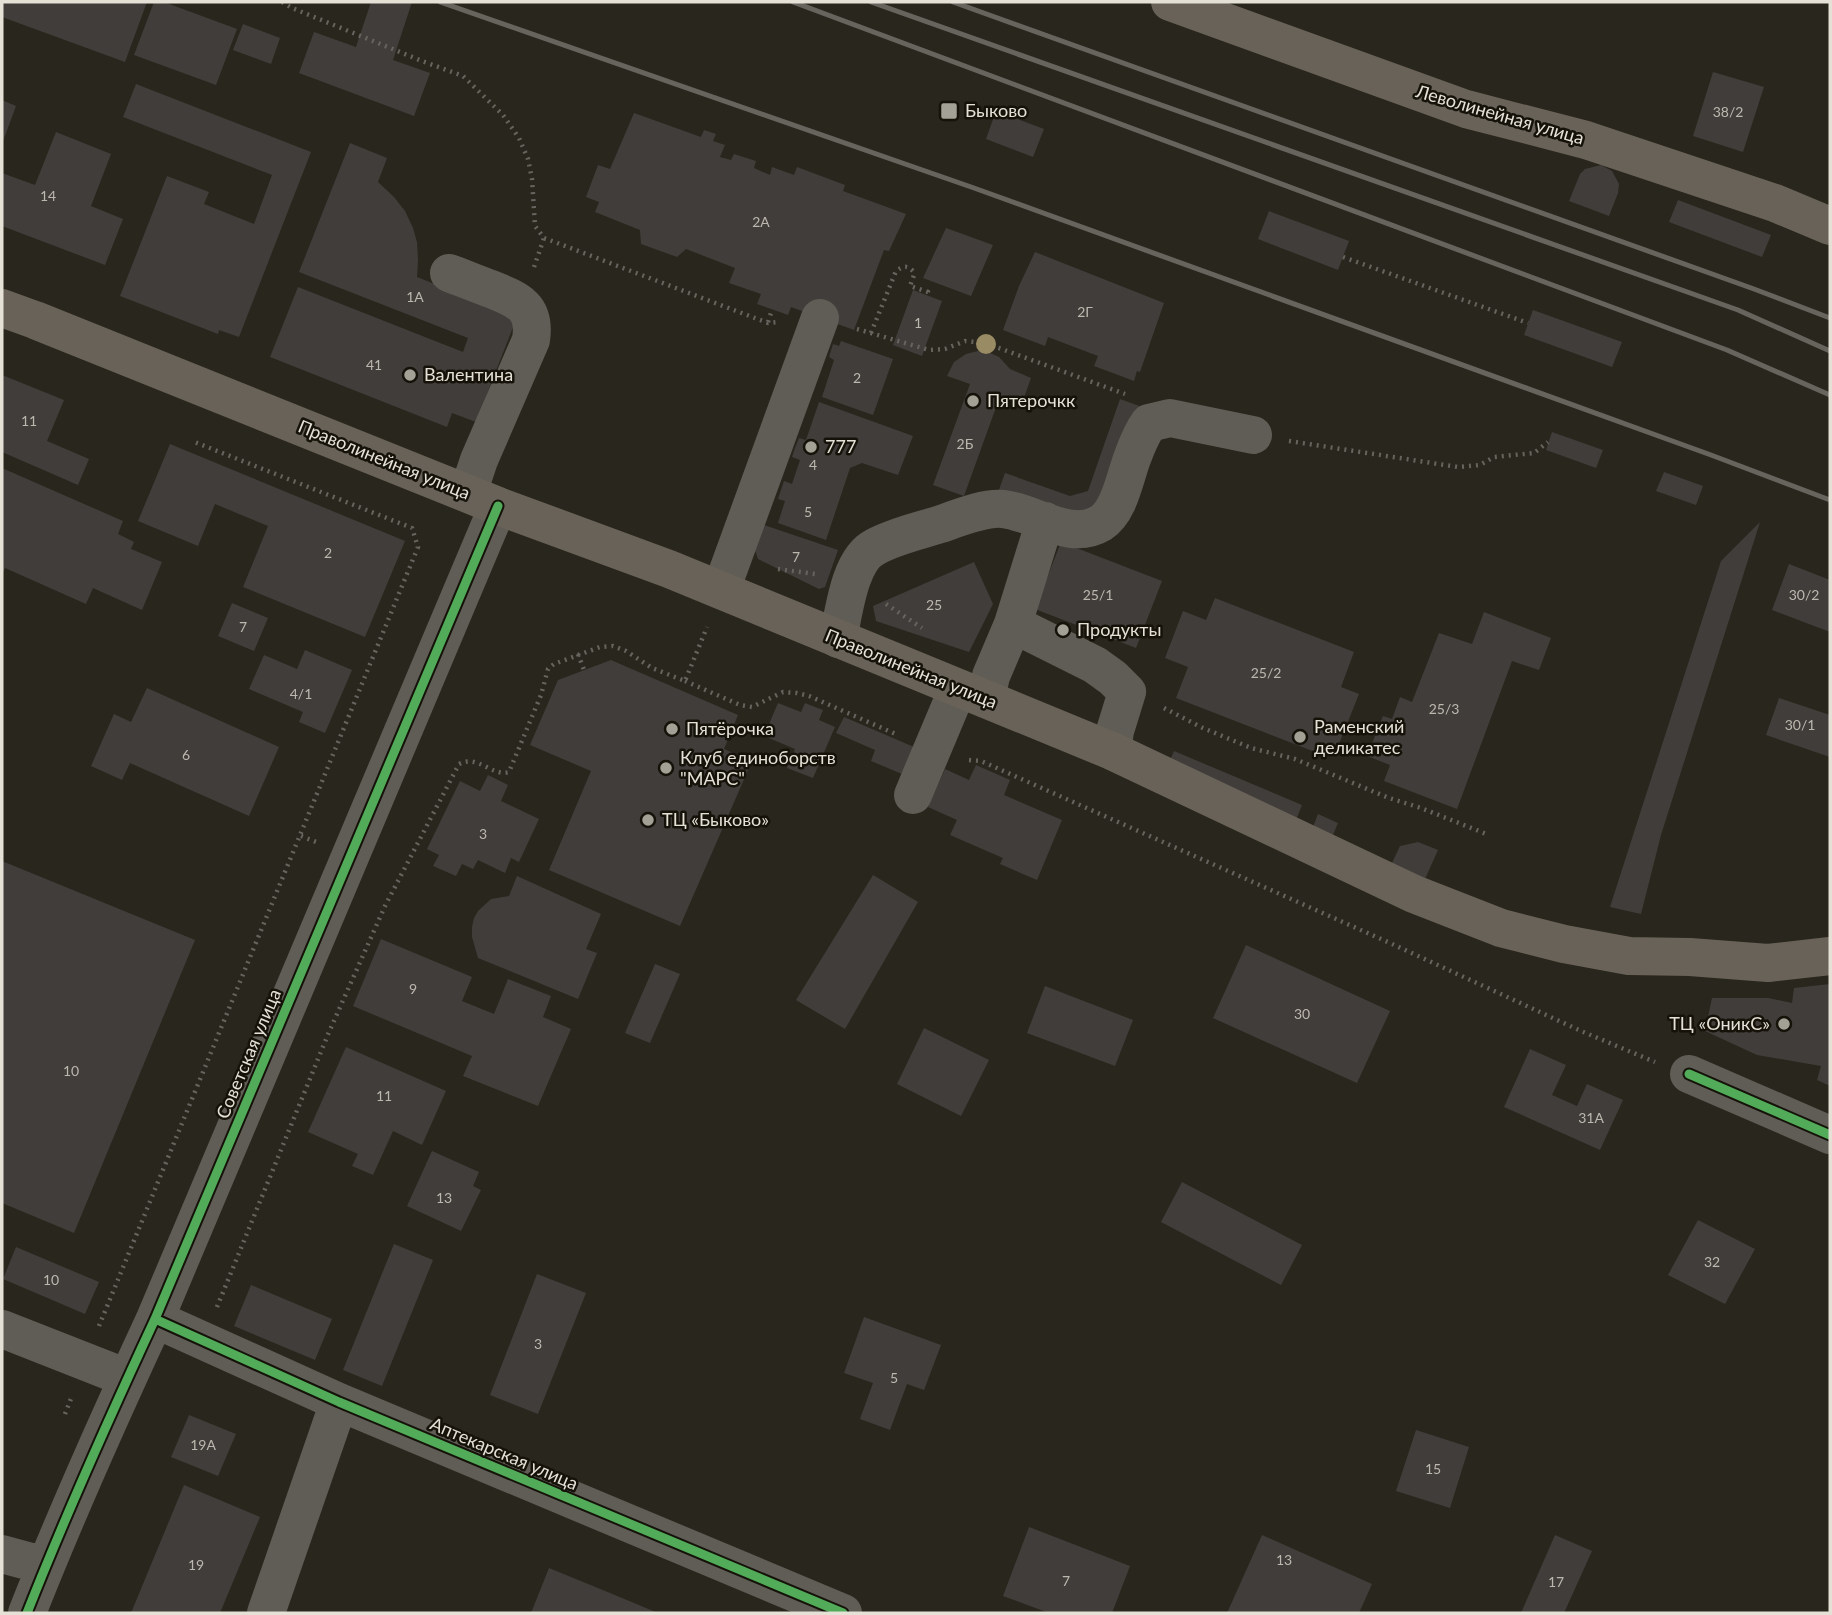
<svg xmlns="http://www.w3.org/2000/svg" width="1832" height="1615" font-family="Lato,sans-serif">
<style>
.building{fill:#413d3a}
.lines{fill:none;stroke-linecap:round;stroke-linejoin:round}
.path{stroke:#66645e;stroke-width:4.5;stroke-dasharray:2 5;stroke-linecap:butt}
.minor{stroke:#605d56;stroke-width:38}
.major{stroke:#696258;stroke-width:38}
.rail{stroke:#67645e;stroke-width:5}
.cycleway-casing{stroke:#15120a;stroke-width:13}
.cycleway{stroke:#51ab58;stroke-width:9}
.tree{fill:#998b64}
.poi-dot{fill:#a3a095;stroke:#15120a;stroke-width:2.5}
.labels{text-anchor:middle;stroke-width:5;stroke-linejoin:round;paint-order:stroke}
.number-label{font-size:14px;fill:#bcb8af}
.poi-label{font-size:18px;fill:#e5e1d6;stroke:#15120a;text-anchor:start}
.street-label{font-size:18px;fill:#e5e1d6;stroke:#15120a}
</style>
<rect width="100%" height="100%" fill="#29261d"/>
<path class="building" d="M 2,2 L 147,2 L 125,62 L 2,17 Z
M 154,2 L 164,2 L 237,29 L 216,85 L 134,55 Z
M 371,2 L 412,2 L 393,60 L 430,73 L 414,116 L 299,73 L 314,32 L 356,47 Z
M 243,24 L 280,38 L 271,64 L 233,50 Z
M 1713,72 L 1764,87 L 1743,152 L 1693,136 Z
M 136,84 L 311,152 L 239,337 L 219,330 L 218,334 L 120,296 L 167,176 L 209,192 L 204,204 L 254,224 L 272,175 L 123,117 Z
M 2,100 L 16,106 L 2,144 Z
M 996,111 L 1044,129 L 1033,157 L 986,139 Z
M 634,113 L 701,137 L 704,130 L 716,134 L 713,141 L 725,145 L 720,157 L 731,160 L 734,154 L 756,161 L 754,168 L 770,175 L 772,167 L 794,175 L 797,167 L 845,185 L 843,191 L 906,214 L 889,251 L 884,250 L 854,330 L 791,307 L 788,315 L 757,304 L 761,294 L 729,283 L 735,268 L 686,249 L 677,257 L 641,244 L 640,230 L 595,212 L 599,202 L 586,197 L 598,165 L 610,169 Z
M 56,132 L 111,154 L 91,206 L 123,219 L 105,265 L 2,226 L 2,173 L 35,185 Z
M 350,143 L 387,158 L 378,182 L 394,197 L 405,211 L 413,228 L 417,242 L 418,260 L 417,277 L 517,317 L 476,422 L 452,413 L 447,427 L 270,357 L 298,287 L 463,352 L 468,338 L 299,272 Z
M 1601,165 L 1612,171 L 1619,184 L 1618,193 L 1609,216 L 1569,201 L 1580,174 L 1585,169 Z
M 1678,200 L 1771,235 L 1762,257 L 1669,222 Z
M 1269,211 L 1349,241 L 1338,270 L 1258,239 Z
M 946,228 L 993,245 L 971,296 L 923,278 Z
M 1035,252 L 1164,303 L 1140,372 L 1137,371 L 1134,381 L 1094,366 L 1098,356 L 1048,337 L 1045,346 L 1003,330 L 1019,286 Z
M 913,290 L 942,301 L 922,356 L 893,345 Z
M 1533,310 L 1622,342 L 1612,367 L 1524,335 Z
M 841,341 L 893,359 L 873,415 L 822,397 L 834,360 L 829,357 L 833,344 L 839,346 Z
M 978,351 L 986,351 L 999,357 L 1010,369 L 1031,378 L 1021,406 L 999,399 L 964,496 L 933,485 L 970,384 L 947,376 L 954,362 L 966,354 Z
M 2,375 L 64,400 L 47,441 L 89,459 L 78,485 L 2,452 Z
M 1120,399 L 1145,408 L 1109,506 L 1060,521 L 996,498 L 1005,473 L 1070,496 L 1088,491 Z
M 819,402 L 913,436 L 898,475 L 862,463 L 850,468 L 826,540 L 778,523 L 785,501 L 778,499 L 784,481 L 792,484 L 800,460 L 792,457 L 795,448 L 799,438 L 806,440 Z
M 1552,432 L 1603,450 L 1596,468 L 1546,450 Z
M 170,444 L 405,541 L 365,637 L 243,587 L 268,526 L 215,504 L 198,546 L 138,521 Z
M 2,468 L 123,521 L 118,534 L 134,542 L 131,549 L 162,562 L 142,610 L 93,588 L 86,604 L 5,568 L 2,575 Z
M 1664,472 L 1703,486 L 1696,505 L 1656,491 Z
M 1760,522 L 1661,835 L 1641,914 L 1610,907 L 1721,561 Z
M 764,525 L 838,550 L 825,587 L 819,589 L 758,559 L 755,550 Z
M 1061,542 L 1162,581 L 1136,648 L 1035,609 Z
M 974,562 L 993,604 L 969,652 L 876,621 L 873,606 Z
M 1789,564 L 1830,580 L 1830,632 L 1772,610 Z
M 1215,598 L 1354,652 L 1341,687 L 1359,694 L 1337,749 L 1319,742 L 1315,752 L 1176,698 L 1188,667 L 1165,658 L 1183,611 L 1206,620 Z
M 232,603 L 268,618 L 254,651 L 218,636 Z
M 1484,612 L 1551,638 L 1539,670 L 1512,661 L 1457,809 L 1384,781 L 1390,765 L 1367,756 L 1383,716 L 1392,719 L 1400,697 L 1412,702 L 1439,633 L 1472,644 Z
M 305,650 L 352,670 L 325,733 L 299,722 L 303,712 L 249,689 L 264,655 L 297,669 Z
M 611,660 L 738,715 L 724,749 L 752,761 L 680,926 L 549,870 L 591,771 L 530,745 L 558,680 Z
M 147,688 L 279,747 L 249,816 L 130,763 L 122,780 L 91,766 L 114,714 L 131,722 Z
M 1779,698 L 1830,715 L 1830,757 L 1766,735 Z
M 778,703 L 801,712 L 805,703 L 815,707 L 823,710 L 819,720 L 835,727 L 813,778 L 787,768 L 795,749 L 764,736 Z
M 844,717 L 914,747 L 902,774 L 871,761 L 875,750 L 836,733 Z
M 1174,751 L 1302,805 L 1296,820 L 1167,767 Z
M 976,765 L 1010,780 L 1004,795 L 1062,820 L 1037,880 L 1000,864 L 1003,858 L 950,835 L 957,820 L 928,807 L 945,769 L 969,780 Z
M 488,775 L 508,785 L 501,801 L 539,819 L 519,862 L 511,858 L 505,873 L 478,860 L 473,869 L 462,864 L 456,876 L 433,866 L 439,855 L 427,849 L 460,781 L 480,791 Z
M 1318,814 L 1338,823 L 1333,835 L 1313,827 Z
M 1418,842 L 1438,850 L 1425,879 L 1392,863 L 1400,846 Z
M 2,861 L 195,940 L 74,1233 L 2,1203 Z
M 873,875 L 918,902 L 845,1029 L 796,1000 Z
M 517,876 L 601,914 L 586,949 L 597,953 L 578,999 L 478,958 L 472,937 L 472,927 L 474,918 L 478,911 L 491,899 L 509,896 Z
M 381,939 L 472,977 L 462,1001 L 494,1014 L 508,979 L 551,996 L 543,1017 L 571,1029 L 538,1106 L 463,1076 L 472,1056 L 353,1006 Z
M 1246,945 L 1390,1011 L 1357,1083 L 1213,1018 Z
M 655,964 L 680,974 L 650,1043 L 625,1033 Z
M 1830,984 L 1830,1086 L 1817,1080 L 1821,1066 L 1757,1055 L 1705,1031 L 1712,998 L 1768,998 L 1792,1003 L 1794,988 Z
M 1045,986 L 1133,1020 L 1115,1066 L 1027,1033 Z
M 924,1028 L 989,1060 L 961,1116 L 897,1084 Z
M 346,1047 L 446,1091 L 422,1145 L 393,1131 L 373,1175 L 352,1166 L 358,1154 L 308,1132 Z
M 1530,1049 L 1566,1065 L 1552,1095 L 1577,1106 L 1587,1084 L 1623,1100 L 1600,1150 L 1504,1107 Z
M 432,1151 L 479,1172 L 473,1186 L 481,1190 L 461,1231 L 407,1206 Z
M 1182,1182 L 1302,1245 L 1281,1285 L 1161,1222 Z
M 1698,1220 L 1755,1249 L 1725,1304 L 1668,1275 Z
M 394,1244 L 433,1260 L 382,1386 L 343,1370 Z
M 16,1247 L 99,1282 L 85,1314 L 3,1279 Z
M 537,1274 L 586,1293 L 538,1414 L 490,1395 Z
M 251,1285 L 332,1319 L 315,1360 L 234,1326 Z
M 864,1317 L 941,1345 L 924,1390 L 907,1384 L 890,1430 L 860,1419 L 873,1383 L 844,1373 Z
M 189,1415 L 236,1434 L 218,1476 L 171,1457 Z
M 1416,1430 L 1469,1447 L 1450,1508 L 1396,1491 Z
M 184,1485 L 260,1517 L 220,1613 L 131,1613 Z
M 1029,1527 L 1130,1566 L 1112,1613 L 1049,1613 L 1003,1596 Z
M 1262,1535 L 1372,1584 L 1359,1613 L 1227,1613 Z
M 1555,1535 L 1592,1551 L 1564,1613 L 1521,1613 Z
M 549,1568 L 610,1593 L 658,1613 L 531,1613 Z"/>
<g class="lines">
<path class="path" d="M 282,2 L 292,8 L 422,61 L 463,76 L 503,115 L 519,138 L 528,159 L 532,179 L 535,226 L 544,238 L 768,323 L 777,322
M 1343,257 L 1528,323
M 534,267 L 544,238
M 768,322 L 772,310
M 857,329 L 929,350 L 945,349 L 965,341 L 985,343 L 1125,394
M 871,333 L 896,271 C 903,266 907,265 913,271 L 914,275 L 910,286 L 928,292 L 927,296
M 1289,441 L 1458,467 L 1480,465 L 1494,457 L 1534,453 L 1548,442
M 778,569 L 815,574
M 886,604 L 922,628
M 578,654 L 584,670
M 685,681 L 740,705 L 752,707 L 783,692 L 797,693 L 809,696 L 898,735
M 1164,708 L 1203,728 L 1251,748 L 1295,759 L 1389,798 L 1421,808 L 1489,835
M 969,760 L 981,761 L 1390,943 L 1581,1031 L 1655,1062
M 301,836 L 316,842
M 217,1307 L 329,1032 L 385,906 L 459,764 C 478,754 492,777 509,772 L 541,695 L 548,669 L 554,664 L 600,647 L 613,646 L 626,651 L 652,668 L 685,681 L 707,627
M 99,1326 L 418,547 L 412,528 L 192,441
M 65,1414 L 72,1396"/>
<path class="minor" d="M 449,273 C 463,278 477,284 491,289 C 519,300 536,307 531,340 L 479,460 L 468,493
M 721,590 L 820,318
M 1013,624 L 1095,665 L 1113,678 L 1127,692 L 1115,731 L 1112,751
M 838,639 C 844,613 849,560 875,547 C 895,536 919,531 941,524 C 958,518 985,507 1003,509 C 1034,512 1070,542 1101,523 C 1120,511 1125,476 1133,456 C 1137,445 1142,433 1149,423 L 1170,418 L 1253,435
M 986,699 L 991,676 L 1013,624 L 1045,521
M 913,795 L 958,688
M 1689,1074 L 1830,1135
M 155,1319 L 339,1402 L 843,1613
M 2,1329 L 127,1378
M 2,1554 L 46,1566
M 27,1613 C 66,1514 110,1416 155,1319 L 498,506
M 266,1613 L 339,1402"/>
<path class="major" d="M 1170,2 L 1466,109 L 1586,140 L 1775,203 L 1830,226
M 2,308 L 35,320 L 498,506 L 669,569 L 1112,751 L 1414,894 L 1501,928 L 1564,944 L 1629,956 L 1690,957 L 1768,963 L 1830,956"/>
<path class="rail" d="M 440,2 L 974,188 L 1711,455 L 1830,500
M 793,2 L 1727,350 L 1830,395
M 871,2 L 1738,310 L 1830,351
M 953,2 L 1754,289 L 1830,318"/>
<g class="cycleway-casing">
<path id="cycleway" d="M 1689,1074 L 1830,1135
M 155,1319 L 339,1402 L 843,1613
M 27,1613 C 66,1514 110,1416 155,1319 L 498,506"/>
</g>
<use href="#cycleway" class="cycleway"/>
</g>
<circle class="tree" cx="986" cy="344" r="10"/>
<g class="poi-dot">
<rect x="940" y="102" width="18" height="18" rx="3.5"/>
<circle cx="410" cy="375" r="7"/>
<circle cx="973" cy="401" r="7"/>
<circle cx="811" cy="447" r="7"/>
<circle cx="1063" cy="630" r="7"/>
<circle cx="672" cy="729" r="7"/>
<circle cx="1300" cy="737" r="7"/>
<circle cx="666" cy="768" r="7"/>
<circle cx="648" cy="820" r="7"/>
<circle cx="1784" cy="1024" r="7"/>
</g>
<g class="labels">
<g class="number-label">
<text x="1728" y="117">38/2</text>
<text x="48" y="201">14</text>
<text x="761" y="227">2А</text>
<text x="415" y="302">1А</text>
<text x="1085" y="317">2Г</text>
<text x="918" y="328">1</text>
<text x="374" y="370">41</text>
<text x="857" y="383">2</text>
<text x="29" y="426">11</text>
<text x="965" y="449">2Б</text>
<text x="813" y="470">4</text>
<text x="808" y="517">5</text>
<text x="328" y="558">2</text>
<text x="796" y="562">7</text>
<text x="1098" y="600">25/1</text>
<text x="1804" y="600">30/2</text>
<text x="934" y="610">25</text>
<text x="243" y="632">7</text>
<text x="1266" y="678">25/2</text>
<text x="301" y="699">4/1</text>
<text x="1444" y="714">25/3</text>
<text x="1800" y="730">30/1</text>
<text x="186" y="760">6</text>
<text x="483" y="839">3</text>
<text x="413" y="994">9</text>
<text x="1302" y="1019">30</text>
<text x="71" y="1076">10</text>
<text x="384" y="1101">11</text>
<text x="1591" y="1123">31А</text>
<text x="444" y="1203">13</text>
<text x="1712" y="1267">32</text>
<text x="51" y="1285">10</text>
<text x="538" y="1349">3</text>
<text x="894" y="1383">5</text>
<text x="203" y="1450">19А</text>
<text x="1433" y="1474">15</text>
<text x="1284" y="1565">13</text>
<text x="196" y="1570">19</text>
<text x="1066" y="1586">7</text>
<text x="1556" y="1587">17</text>
</g>
<g class="poi-label">
<text x="965" y="117">Быково</text>
<text x="424" y="381">Валентина</text>
<text x="987" y="407">Пятерочкк</text>
<text x="825" y="453">777</text>
<text x="1077" y="636">Продукты</text>
<text x="1314" y="733">Раменский<tspan x="1314" dy="21">деликатес</tspan></text>
<text x="686" y="735">Пятёрочка</text>
<text x="680" y="764">Клуб единоборств<tspan x="680" dy="21">"МАРС"</tspan></text>
<text x="662" y="826">ТЦ «Быково»</text>
<text x="1770" y="1030" text-anchor="end">ТЦ «ОникС»</text>
</g>
<g class="street-label">
<text transform="translate(1500 115) rotate(16)" y="6">Леволинейная улица</text>
<text transform="translate(384 460) rotate(22)" y="6">Праволинейная улица</text>
<text transform="translate(911 669) rotate(22)" y="6">Праволинейная улица</text>
<text transform="translate(249 1054) rotate(-67)" y="6">Советская улица</text>
<text transform="translate(504 1454) rotate(23)" y="6">Аптекарская улица</text>
</g>
</g>
<rect width="1832" height="1615" fill="none" stroke="#e5e1d6" stroke-width="7"/>
</svg>
